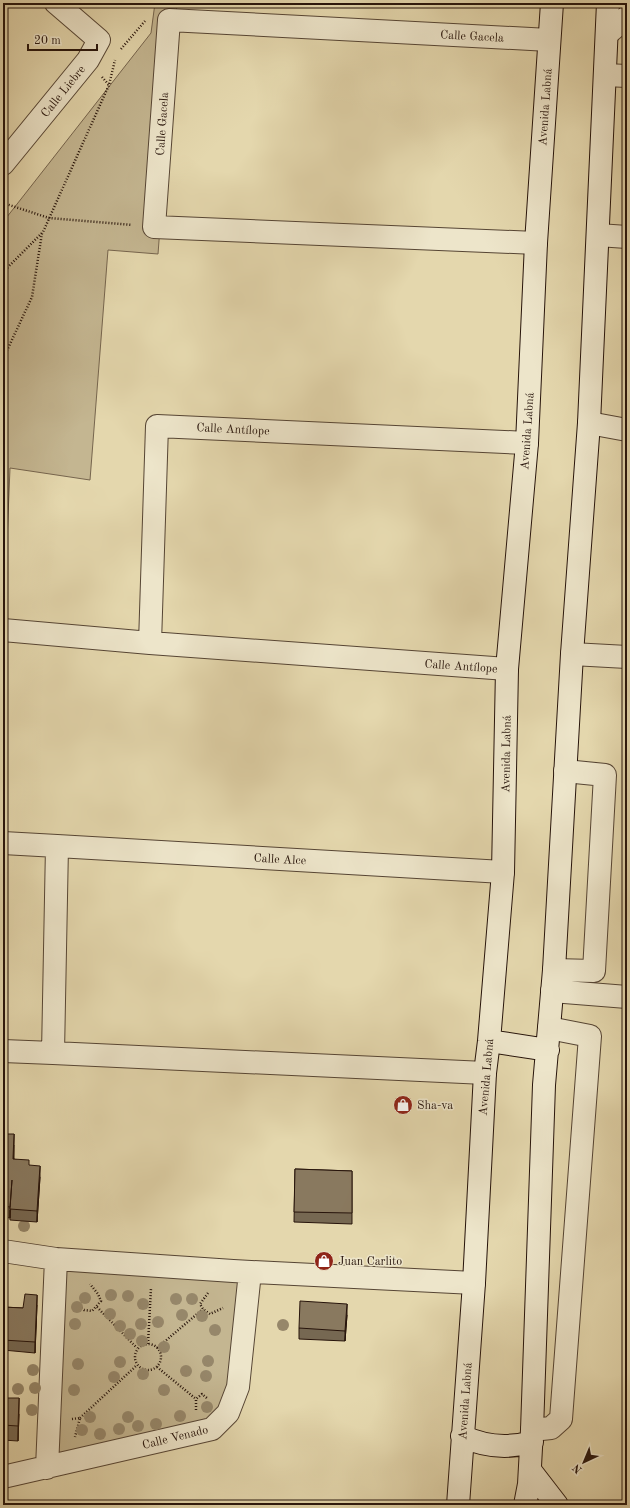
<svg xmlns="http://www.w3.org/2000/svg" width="630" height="1508" font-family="'Old Standard TT',serif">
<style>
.green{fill:#c4b691;stroke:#76654e}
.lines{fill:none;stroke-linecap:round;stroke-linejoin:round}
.street-casing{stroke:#564534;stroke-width:24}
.secondary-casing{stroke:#27140b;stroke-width:24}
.path{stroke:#27140b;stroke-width:2.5;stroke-dasharray:1 2;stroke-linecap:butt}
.street{stroke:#ede5ca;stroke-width:22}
.secondary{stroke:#ede5ca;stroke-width:22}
.tree{fill:#96876a}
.wall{fill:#766852;stroke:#27140b}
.shaded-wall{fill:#605542;stroke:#27140b}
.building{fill:#89795f;stroke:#27140b}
.labels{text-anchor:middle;stroke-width:3;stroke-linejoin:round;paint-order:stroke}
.street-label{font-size:12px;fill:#27140b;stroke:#ede5ca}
.poi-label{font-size:12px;fill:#27140b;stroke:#ede5ca;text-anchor:start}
</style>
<rect width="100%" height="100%" fill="#e4d7ad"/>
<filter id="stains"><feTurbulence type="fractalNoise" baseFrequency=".005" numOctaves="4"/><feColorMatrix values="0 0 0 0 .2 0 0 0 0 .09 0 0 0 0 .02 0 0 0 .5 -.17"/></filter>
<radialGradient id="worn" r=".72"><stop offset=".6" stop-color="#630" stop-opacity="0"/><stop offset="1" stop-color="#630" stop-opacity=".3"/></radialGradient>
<path class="green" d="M 155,3 L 177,3 L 158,254 L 108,250 L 90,480 L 10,468 L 3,639 L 3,222 L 151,33 Z
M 71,1260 L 233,1271 L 248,1294 L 228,1413 L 61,1465 L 49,1441 L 55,1284 Z"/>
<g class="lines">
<g class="street-casing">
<path id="street" d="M 607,34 L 627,17
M 605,75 L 627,76
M 3,164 L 88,60 L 99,40 L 56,3
M 598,235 L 627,237
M 536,243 L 154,227 L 169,20 L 549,40
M 589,423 L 627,430
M 3,630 L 150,643
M 572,654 L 627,657
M 507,669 L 150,643 L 157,426 L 527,443
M 3,843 L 57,846
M 554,970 L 594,971 L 605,775 L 565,771
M 552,991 L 627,997
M 3,1051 L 53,1053
M 485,1073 L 53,1053 L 57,846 L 503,872
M 3,1251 L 56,1259 L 233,1271 L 474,1283
M 532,1430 L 551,1428 L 561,1419 L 590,1036 L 549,1028
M 47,1468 L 56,1259
M 3,1477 L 212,1429 L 228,1413 L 238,1387 L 250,1272"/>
</g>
<g class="secondary-casing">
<path id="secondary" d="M 489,1041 L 548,1050
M 462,1436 C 485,1447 507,1449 532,1442
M 530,1470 L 557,1505
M 458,1505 L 474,1283 L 485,1073 L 489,1041 L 503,872 L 507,669 L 527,443 L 536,243 L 552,3
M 525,1505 L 529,1484 L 532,1430 L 544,1085 L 554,970 L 572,654 L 589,423 L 608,3"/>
</g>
<path class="path" d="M 121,49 L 145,21
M 102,77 L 109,85
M 3,203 L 49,218 L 132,225
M 3,272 L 43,232 L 109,85 L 115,60
M 3,359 L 32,297 L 42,233
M 208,1293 L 200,1304 L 203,1309 L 210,1314 L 223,1308
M 77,1304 L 84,1310 L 92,1311 L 101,1301 L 98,1294 L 90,1284
M 97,1307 L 137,1348
M135 1357a13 13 0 1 1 26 0a13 13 0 1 1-26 0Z
M 148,1344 L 151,1288
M 157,1348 L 203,1309
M 157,1367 L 196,1399
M 196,1410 L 196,1399 L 202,1394 L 208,1399
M 80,1418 L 137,1365
M 72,1419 L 80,1418 L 75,1437"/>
<use href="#street" class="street"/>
<use href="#secondary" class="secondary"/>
</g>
<g class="tree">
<circle cx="24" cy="1226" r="6"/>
<circle cx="111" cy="1295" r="6"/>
<circle cx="128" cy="1296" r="6"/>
<circle cx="85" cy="1298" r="6"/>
<circle cx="176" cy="1299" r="6"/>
<circle cx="192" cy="1299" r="6"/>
<circle cx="143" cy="1304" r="6"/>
<circle cx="77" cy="1307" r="6"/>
<circle cx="110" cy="1314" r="6"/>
<circle cx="182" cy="1315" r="6"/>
<circle cx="202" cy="1316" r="6"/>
<circle cx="158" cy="1322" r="6"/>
<circle cx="75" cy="1324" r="6"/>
<circle cx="141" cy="1324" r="6"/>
<circle cx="283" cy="1325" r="6"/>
<circle cx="120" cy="1326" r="6"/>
<circle cx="215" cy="1330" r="6"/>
<circle cx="130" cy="1334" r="6"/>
<circle cx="142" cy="1341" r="6"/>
<circle cx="164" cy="1347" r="6"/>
<circle cx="208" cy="1361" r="6"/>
<circle cx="120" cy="1362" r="6"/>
<circle cx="78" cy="1364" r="6"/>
<circle cx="33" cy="1370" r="6"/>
<circle cx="186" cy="1371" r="6"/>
<circle cx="143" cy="1374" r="6"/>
<circle cx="206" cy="1376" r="6"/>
<circle cx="114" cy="1377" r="6"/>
<circle cx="35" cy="1388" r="6"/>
<circle cx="18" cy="1389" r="6"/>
<circle cx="74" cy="1390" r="6"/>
<circle cx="164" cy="1390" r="6"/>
<circle cx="207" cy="1407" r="6"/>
<circle cx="32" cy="1410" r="6"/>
<circle cx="180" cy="1416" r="6"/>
<circle cx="90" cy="1417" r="6"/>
<circle cx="128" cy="1417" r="6"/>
<circle cx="156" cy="1424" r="6"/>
<circle cx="138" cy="1426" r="6"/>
<circle cx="119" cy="1429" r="6"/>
<circle cx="82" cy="1430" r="6"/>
<circle cx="100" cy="1434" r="6"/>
</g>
<path class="wall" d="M 3,1134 L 14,1145 L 14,1159 L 29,1165 L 40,1177 L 37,1222 L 10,1220 L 10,1210 L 10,1218 L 3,1217 Z
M 295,1169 L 352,1171 L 352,1224 L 294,1222 Z
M 37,1305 L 35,1353 L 3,1350 L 3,1307 L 23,1308 Z
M 347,1315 L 345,1341 L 299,1339 L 299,1328 Z
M 3,1398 L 19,1414 L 18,1441 L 3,1440 Z"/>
<path class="shaded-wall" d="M 14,1134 L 14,1145 L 13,1170 L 13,1159 Z
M 40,1166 L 40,1177 L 37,1222 L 37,1211 Z
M 12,1180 L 12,1191 L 10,1218 L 10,1207 Z
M 37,1295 L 37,1305 L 35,1353 L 35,1342 Z
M 347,1304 L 347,1315 L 345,1341 L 345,1331 Z
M 19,1398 L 19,1414 L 18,1441 L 18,1426 Z"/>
<path class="building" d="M 3,1134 L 14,1134 L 13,1159 L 29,1160 L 29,1165 L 40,1166 L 37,1211 L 10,1209 L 12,1180 L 10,1207 L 3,1206 Z
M 295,1169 L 352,1171 L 352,1213 L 294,1212 Z
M 25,1294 L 37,1295 L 35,1342 L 3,1340 L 3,1307 L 23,1308 Z
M 300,1301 L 347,1304 L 345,1331 L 299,1328 Z
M 3,1398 L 19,1398 L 18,1426 L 3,1425 Z"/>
<defs>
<g id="shop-disc" transform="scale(1)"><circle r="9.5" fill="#8f2418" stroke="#ede5ca"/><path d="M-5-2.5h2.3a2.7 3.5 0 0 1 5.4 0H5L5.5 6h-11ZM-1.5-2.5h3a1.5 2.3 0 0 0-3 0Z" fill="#fff"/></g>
</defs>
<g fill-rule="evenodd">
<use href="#shop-disc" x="403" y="1105"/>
<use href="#shop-disc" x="324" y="1261"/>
</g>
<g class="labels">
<g class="street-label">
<text transform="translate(472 36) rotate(3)" y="4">Calle Gacela</text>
<text transform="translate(63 91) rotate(-51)" y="4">Calle Liebre</text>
<text transform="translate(545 107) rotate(-86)" y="4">Avenida Labná</text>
<text transform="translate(162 124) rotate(-86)" y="4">Calle Gacela</text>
<text transform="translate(233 429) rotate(3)" y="4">Calle Antílope</text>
<text transform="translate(527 431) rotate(-86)" y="4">Avenida Labná</text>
<text transform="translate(461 666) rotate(4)" y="4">Calle Antílope</text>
<text transform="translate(506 754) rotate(-89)" y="4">Avenida Labná</text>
<text transform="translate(280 859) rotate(3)" y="4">Calle Alce</text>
<text transform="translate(486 1077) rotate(-85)" y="4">Avenida Labná</text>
<text transform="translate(465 1401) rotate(-86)" y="4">Avenida Labná</text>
<text transform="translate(175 1437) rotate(-14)" y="4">Calle Venado</text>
</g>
<g class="poi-label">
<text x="417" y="1109">Sha-va</text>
<text x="338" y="1265">Juan Carlito</text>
</g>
</g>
<rect width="630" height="1508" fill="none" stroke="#e4d7ad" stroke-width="16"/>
<rect x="4" y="4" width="622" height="1500" fill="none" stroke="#27140b" stroke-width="2"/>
<rect x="8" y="8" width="614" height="1492" fill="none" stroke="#27140b"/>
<g transform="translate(584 1462) rotate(224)" stroke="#ede5ca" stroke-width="3" paint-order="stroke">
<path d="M0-3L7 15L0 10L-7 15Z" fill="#27140b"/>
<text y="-6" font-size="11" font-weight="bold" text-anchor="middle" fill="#27140b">N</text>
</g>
<path d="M28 44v6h69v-6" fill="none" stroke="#27140b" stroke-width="2"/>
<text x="34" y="44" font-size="12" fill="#27140b" stroke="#ede5ca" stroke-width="3" paint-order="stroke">20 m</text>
<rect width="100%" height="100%" filter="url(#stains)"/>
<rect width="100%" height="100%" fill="url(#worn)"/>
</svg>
